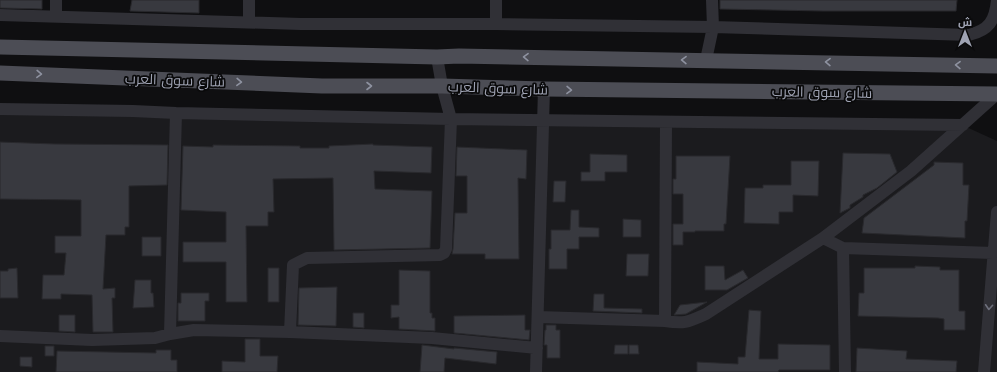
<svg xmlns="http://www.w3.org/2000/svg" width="997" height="372" font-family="'Work Sans',Cairo,sans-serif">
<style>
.built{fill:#1b1b1e}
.building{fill:#38393f;stroke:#29292d}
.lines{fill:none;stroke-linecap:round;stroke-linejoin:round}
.minor{stroke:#303036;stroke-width:12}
.major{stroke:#4c4d55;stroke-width:15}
.oneway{stroke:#8e92a0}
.oneway2{stroke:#6d6f7b}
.labels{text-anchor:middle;stroke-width:3.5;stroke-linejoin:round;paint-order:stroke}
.street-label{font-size:14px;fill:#9fa3b3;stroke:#0a0a0b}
</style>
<rect width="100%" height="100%" fill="#0f0f11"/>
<path class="built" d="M 0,109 L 962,125 L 997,141 L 997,372 L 0,372 Z"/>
<path class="building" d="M 0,0 L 42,0 L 42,9 L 0,8 Z
M 132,0 L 199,0 L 199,13 L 130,11 Z
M 720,0 L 957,0 L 956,11 L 823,11 L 720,9 Z
M 0,142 L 55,144 L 168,145 L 167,185 L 129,186 L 129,227 L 125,227 L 125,235 L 106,235 L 103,289 L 115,288 L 115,298 L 112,298 L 113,332 L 93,332 L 92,295 L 61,294 L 61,299 L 42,299 L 43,275 L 64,275 L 66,253 L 55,253 L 55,236 L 81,236 L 81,200 L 0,199 Z
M 373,144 L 373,145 L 432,147 L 431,173 L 374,171 L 375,189 L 432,191 L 430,248 L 334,250 L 333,178 L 273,179 L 274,212 L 268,212 L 268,226 L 246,226 L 247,302 L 226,302 L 226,262 L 183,262 L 183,242 L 226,242 L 226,212 L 181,210 L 183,146 L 213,147 L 213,145 L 300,146 L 300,148 L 329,148 L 329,146 Z
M 457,147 L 527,150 L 526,179 L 518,178 L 519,259 L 485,259 L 485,254 L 452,254 L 453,249 L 455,213 L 467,213 L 467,176 L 456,176 Z
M 843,153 L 890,154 L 897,172 L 877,188 L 863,195 L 863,197 L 850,205 L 850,208 L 840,213 Z
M 590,154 L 627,155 L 627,172 L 605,172 L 605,181 L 581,181 L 581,172 L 590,172 Z
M 676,156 L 730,156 L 726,224 L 724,224 L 724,231 L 695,231 L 695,232 L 683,232 L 683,245 L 673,245 L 673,224 L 683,224 L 683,194 L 673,194 L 673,179 L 676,179 Z
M 791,161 L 819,161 L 818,196 L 793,195 L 793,212 L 779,212 L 779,224 L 744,223 L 745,188 L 763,188 L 763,185 L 791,185 Z
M 934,162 L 963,163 L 963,185 L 969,185 L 967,221 L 965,221 L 965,238 L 862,233 L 864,218 L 934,165 Z
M 554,181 L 566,181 L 565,202 L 553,202 Z
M 571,210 L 579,210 L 579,227 L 599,228 L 599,237 L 579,237 L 579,249 L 567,249 L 567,269 L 549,269 L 549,249 L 551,249 L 551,230 L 570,230 Z
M 623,219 L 641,220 L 641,237 L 623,237 Z
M 142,237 L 161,237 L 161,256 L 142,256 Z
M 627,254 L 649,254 L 648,276 L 626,276 Z
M 705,266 L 724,266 L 725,280 L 743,270 L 748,278 L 727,290 L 705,290 Z
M 915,266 L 940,267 L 940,270 L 959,270 L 959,311 L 965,311 L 965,330 L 944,330 L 944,319 L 938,318 L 858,316 L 859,293 L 864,293 L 864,268 L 915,268 Z
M 17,268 L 18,298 L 0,298 L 0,271 L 8,271 L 8,269 Z
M 268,268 L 279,268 L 279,302 L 268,302 Z
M 399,270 L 430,271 L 430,313 L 432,313 L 432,318 L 435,318 L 435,331 L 399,329 L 399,317 L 391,318 L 391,305 L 399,305 Z
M 135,280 L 151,280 L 151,293 L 153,293 L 154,307 L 133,308 Z
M 337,287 L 336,326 L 298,325 L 299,288 Z
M 181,293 L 209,293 L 209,301 L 205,301 L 205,321 L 178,321 L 178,303 L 181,303 Z
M 594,294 L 604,294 L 604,308 L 642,309 L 642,313 L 593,311 Z
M 707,302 L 686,314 L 674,315 L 680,305 Z
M 749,310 L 761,311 L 759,359 L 778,359 L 778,344 L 830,345 L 830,370 L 779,370 L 778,372 L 697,372 L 697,362 L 738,364 L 738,357 L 745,357 Z
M 353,313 L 364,313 L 364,328 L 353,327 Z
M 59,315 L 75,315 L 75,332 L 59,331 Z
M 525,315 L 525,330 L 530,330 L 529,340 L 454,333 L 454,316 Z
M 546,325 L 556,325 L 556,330 L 560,330 L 560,358 L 547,358 L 547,345 L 544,345 L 545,330 L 546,330 Z
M 245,339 L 260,339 L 260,356 L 278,356 L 277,372 L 222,372 L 222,361 L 245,362 Z
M 422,345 L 454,349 L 454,348 L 497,352 L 496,364 L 445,358 L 444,372 L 420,372 Z
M 615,345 L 628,345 L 628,354 L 614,354 Z
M 629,345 L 638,345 L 639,354 L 629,354 Z
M 45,346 L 54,346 L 54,356 L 45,356 Z
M 857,348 L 907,351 L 906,359 L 957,361 L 956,372 L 856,372 Z
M 156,350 L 171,350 L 171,360 L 177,360 L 177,372 L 56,372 L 57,351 L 156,353 Z
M 20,357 L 32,357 L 32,367 L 20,366 Z"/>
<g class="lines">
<path class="minor" d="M 249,0 L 249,22
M 496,0 L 496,24
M 0,15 L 301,24 L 496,24 L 713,27 L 969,35 C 989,30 995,21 997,0
M 56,16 L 56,0
M 706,60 L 713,27 L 712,0
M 0,109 L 133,111 L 176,113 L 451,119 L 963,125
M 666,122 L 665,321 C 685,324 688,322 706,314 L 823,238 L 911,171 L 997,94
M 823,238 L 843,248 L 993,253
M 843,248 L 845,372
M 538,317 L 665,321
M 290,332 L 432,338 L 537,348
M 170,334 L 194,330 L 290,332 L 293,265 L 307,258 L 440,255 L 444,253 L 446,249 L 451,119 L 442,86 L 437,57
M 0,336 L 92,340 L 155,338 L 170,334 L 176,113
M 536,372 L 544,89
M 984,372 L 997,212"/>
<path class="major" d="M 0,47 L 437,57 L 459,56 L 997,66
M 0,73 L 322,86 L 442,86 L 544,89 L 997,94"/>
</g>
<defs><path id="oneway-chevron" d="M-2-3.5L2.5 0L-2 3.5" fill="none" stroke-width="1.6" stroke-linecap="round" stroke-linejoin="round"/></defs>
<g class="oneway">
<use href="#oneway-chevron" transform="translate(526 57) rotate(-179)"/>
<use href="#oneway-chevron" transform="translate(684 60) rotate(-179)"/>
<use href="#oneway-chevron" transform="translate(828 62) rotate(-179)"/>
<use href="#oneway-chevron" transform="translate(958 65) rotate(-179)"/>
<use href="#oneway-chevron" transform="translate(39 74) rotate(2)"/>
<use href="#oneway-chevron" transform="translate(239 82) rotate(2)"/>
<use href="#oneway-chevron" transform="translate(369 86)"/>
<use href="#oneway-chevron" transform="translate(569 90) rotate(1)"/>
</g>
<use class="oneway2" href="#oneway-chevron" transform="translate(989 307) rotate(94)"/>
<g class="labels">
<g class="street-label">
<text transform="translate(175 80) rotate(2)" y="5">شارع سوق العرب</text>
<text transform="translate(498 88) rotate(2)" y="5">شارع سوق العرب</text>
<text transform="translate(822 92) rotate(1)" y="5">شارع سوق العرب</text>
</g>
</g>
<g transform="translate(965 32)" stroke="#0a0a0b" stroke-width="3" paint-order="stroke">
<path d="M0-3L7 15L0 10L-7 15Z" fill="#9fa3b3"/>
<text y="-6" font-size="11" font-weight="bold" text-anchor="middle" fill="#9fa3b3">ش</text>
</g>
</svg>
